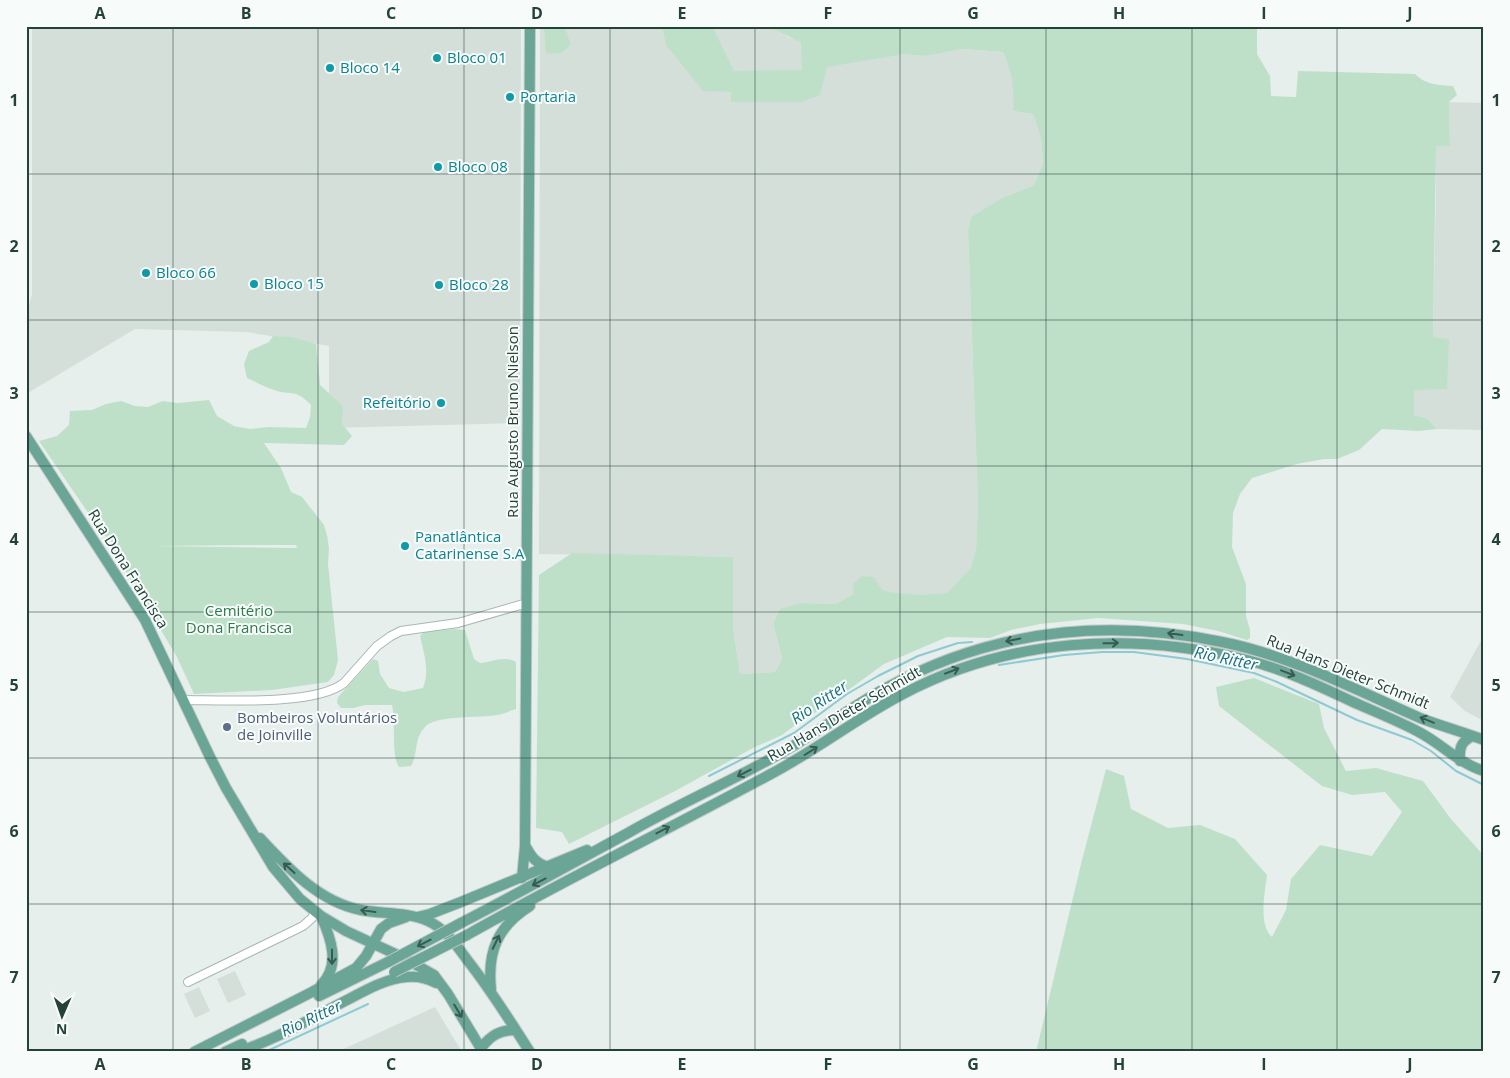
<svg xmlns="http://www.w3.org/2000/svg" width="1510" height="1078" font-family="'Open Sans',sans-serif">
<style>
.built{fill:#d4dfda}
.green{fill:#bfe0c8;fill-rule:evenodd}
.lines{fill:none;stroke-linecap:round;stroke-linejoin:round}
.stream{stroke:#8ec9d4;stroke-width:2}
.minor-casing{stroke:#a8b8b2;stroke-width:10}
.major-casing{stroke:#c2cac8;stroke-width:12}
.minor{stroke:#fff;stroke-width:8}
.major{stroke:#6aa596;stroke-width:10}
.major-bridge-casing{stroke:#c2cac8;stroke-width:12;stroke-linecap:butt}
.major-bridge{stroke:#6aa596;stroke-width:10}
.oneway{stroke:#365b51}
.grid{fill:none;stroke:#24423a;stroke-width:1;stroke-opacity:0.55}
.culture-dot{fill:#0f9aa8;stroke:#f7fbf9;stroke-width:2}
.service-dot{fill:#5c6f8a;stroke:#f7fbf9;stroke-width:2}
.labels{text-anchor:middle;stroke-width:4;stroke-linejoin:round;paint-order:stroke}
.culture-label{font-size:15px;fill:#0d838f;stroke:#f7fbf9;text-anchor:start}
.street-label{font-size:15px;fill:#24423a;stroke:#f7fbf9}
.park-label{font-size:15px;fill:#2d7a4b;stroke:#f7fbf9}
.service-label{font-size:15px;fill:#4e5e75;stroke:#f7fbf9;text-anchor:start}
.water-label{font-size:16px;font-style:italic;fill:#1c6f80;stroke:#f7fbf9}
.neatline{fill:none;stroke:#24423a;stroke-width:2}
.grid-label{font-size:16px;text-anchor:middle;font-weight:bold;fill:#24423a}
</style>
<rect width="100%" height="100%" fill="#e6efeb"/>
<path class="built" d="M 32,26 L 521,26 L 520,423 L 329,428 L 329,346 L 247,332 L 135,329 L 26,394 L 26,316 L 32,295 Z
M 540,26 L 765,26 L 775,29 L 790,38 L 899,54 L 926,56 L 963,49 L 1003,52 L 1010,66 L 1014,86 L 1013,111 L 1033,114 L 1041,138 L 1043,163 L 1034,185 L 1002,198 L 971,218 L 968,231 L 978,503 L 976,550 L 972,568 L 948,593 L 917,595 L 898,595 L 882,590 L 853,594 L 836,604 L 801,603 L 773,625 L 782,658 L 775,672 L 740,674 L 733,628 L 733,557 L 539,554 Z
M 1449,102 L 1484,103 L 1484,430 L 1437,429 L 1427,418 L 1414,415 L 1414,389 L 1447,389 L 1433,337 L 1436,190 L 1435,146 L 1450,146 Z
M 1484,635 L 1484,721 L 1465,711 L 1450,697 Z
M 235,971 L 246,995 L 228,1003 L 217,979 Z
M 199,987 L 210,1011 L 195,1018 L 184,994 Z
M 435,1007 L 462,1052 L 337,1052 Z"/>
<path class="green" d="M 544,26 L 564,26 L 571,44 C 563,53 559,55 546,53 Z
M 662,26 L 712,26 L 734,71 L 802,70 L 801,42 C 788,37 778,30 765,26 L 1257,26 L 1257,54 L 1270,76 L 1271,96 L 1296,97 L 1298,71 L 1415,74 C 1426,85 1438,85 1453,86 L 1457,95 L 1449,102 L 1450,146 L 1436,146 L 1433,337 L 1449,339 L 1447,389 L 1414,390 L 1414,415 L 1427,418 L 1437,429 L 1419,431 L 1382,429 L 1359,450 L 1337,459 L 1324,459 L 1297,464 L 1252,478 L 1240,494 L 1233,513 L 1232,547 L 1246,584 L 1246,616 L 1250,630 L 1250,638 L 1247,640 L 1218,631 L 1183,624 L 1098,618 L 1040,624 L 1011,630 L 990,638 L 947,637 L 884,664 L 825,707 L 802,720 L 782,735 L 753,748 L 677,790 L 569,844 L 562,832 L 536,828 L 539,575 L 572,553 L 733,557 L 733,628 L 740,674 L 775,672 L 782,658 L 773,624 L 780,609 L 801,603 L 836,604 L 853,594 L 854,583 L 862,576 L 874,577 L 882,590 C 904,596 925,595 947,593 L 971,568 L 976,550 L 978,503 L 968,231 L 971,217 L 1002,198 L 1034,185 L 1043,163 L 1041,138 L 1033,114 L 1013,111 C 1014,88 1013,73 1003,52 L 963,49 L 926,56 L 899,54 L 899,55 L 827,67 L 820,95 L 801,102 L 731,102 L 731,92 L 703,91 L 666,45 Z
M 273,336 L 292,337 L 316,344 L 320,385 L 343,406 L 342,424 L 352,436 L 344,445 L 264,443 L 281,468 L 291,492 L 302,497 L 324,525 L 327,535 L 329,548 L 328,564 L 338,660 L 334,675 L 328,682 L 272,690 L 194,694 L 177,657 L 110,545 L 115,545 L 102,533 L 39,441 L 57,436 L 69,425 L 70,411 L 92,410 L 106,404 L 121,401 L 135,406 L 148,407 L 163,401 L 178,403 L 209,400 L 217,416 L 234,426 L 250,429 L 268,427 L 306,428 L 310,417 L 311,405 C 295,388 291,396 274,390 C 264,387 256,382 247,378 L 244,364 L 249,351 L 269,342 ZM 253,545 L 296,545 L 297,548 L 153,546 Z
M 455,629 L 465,630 L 474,659 L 480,663 C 492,662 505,655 516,662 L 516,709 C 510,711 503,714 497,715 C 481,718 434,715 425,727 C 413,740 419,752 411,766 L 399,767 C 391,756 396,722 392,705 L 365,705 L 353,708 L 341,708 L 337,703 L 338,697 L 373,659 L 378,661 L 380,674 L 389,688 L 404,692 L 423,688 C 430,670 424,655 420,636 L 424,632 Z
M 1254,678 L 1319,704 L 1324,728 L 1346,771 L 1376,768 L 1423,781 L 1451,819 L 1484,856 L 1484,1052 L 1036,1052 L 1082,860 L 1106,769 L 1124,776 L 1131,809 L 1168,828 L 1200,825 L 1235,839 L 1267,875 C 1265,892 1258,925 1272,937 L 1286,910 L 1291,879 L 1320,845 L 1372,856 L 1402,812 L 1385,792 L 1352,795 L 1322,786 L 1219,706 L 1216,687 Z"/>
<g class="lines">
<path class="stream" d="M 999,665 L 1064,655 L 1102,652 L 1134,652 L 1187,659 L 1254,673 L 1277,682 L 1357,720 L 1412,740 L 1431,751 L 1456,771 L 1484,785
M 709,776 L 794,733 L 847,694 L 878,676 L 918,656 L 958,643 L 972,642
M 265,1052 L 368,1004"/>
<g class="minor-casing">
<path id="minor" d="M 183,700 C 221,700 315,706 344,683 L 377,646 L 391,636 L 401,631 L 458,623 L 527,603
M 188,982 L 303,926 L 312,918 L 315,911"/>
</g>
<g class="major-casing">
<path id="major" d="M 26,436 L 145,620 L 210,757 L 226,788 L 273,867 L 300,899 L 321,916 L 346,931 L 404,958 L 434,975 L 448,994 L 483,1052
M 1460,761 C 1459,748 1461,741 1473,736
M 260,838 C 288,868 319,902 361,910 C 382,914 408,912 428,921 C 446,929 457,946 468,961 C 491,990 510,1021 530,1052
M 526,847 C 532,858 536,863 548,867
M 522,878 L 525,846 L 530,26
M 417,917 L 430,914 L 461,902 L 587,850
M 461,923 C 517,894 573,863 628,833 C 675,806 725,784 772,758 C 812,737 847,709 886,688 C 992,630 1105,618 1222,642 C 1292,656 1356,690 1420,718 C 1441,726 1463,732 1484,740
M 467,935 C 566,879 669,829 769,775 C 815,751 857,718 903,694 C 1009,638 1132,631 1247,660 C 1283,669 1317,685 1351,701 C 1373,711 1396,720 1417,731 C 1441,743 1458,763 1484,771
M 321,985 C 341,966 331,938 321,916
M 491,989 C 487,951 498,926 530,906
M 319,996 L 388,962
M 481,1048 C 491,1035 500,1030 516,1030
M 194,1052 L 312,992 L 356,968 L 366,956 L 381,929 L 389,923 L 406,917
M 225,1052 L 242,1044
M 237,1052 C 276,1040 313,1017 349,999 C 366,990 387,978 407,977 C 417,976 427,978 436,983"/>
</g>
<use href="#minor" class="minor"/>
<use href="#major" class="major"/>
<g class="major-bridge-casing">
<path id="major-bridge" d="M 388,962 L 461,923
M 394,972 L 467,935"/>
</g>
<use href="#major-bridge" class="major-bridge"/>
</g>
<defs><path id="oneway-shaft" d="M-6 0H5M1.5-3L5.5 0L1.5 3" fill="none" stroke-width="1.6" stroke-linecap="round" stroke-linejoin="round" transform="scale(1.25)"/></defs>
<g class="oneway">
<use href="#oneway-shaft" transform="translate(1175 634) rotate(-173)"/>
<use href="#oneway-shaft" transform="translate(1013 640) rotate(168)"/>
<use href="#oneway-shaft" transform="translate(1111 643) rotate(-1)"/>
<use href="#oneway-shaft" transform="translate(952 671) rotate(-21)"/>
<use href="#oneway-shaft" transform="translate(1288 673) rotate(21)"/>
<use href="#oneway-shaft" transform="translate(1427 720) rotate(-158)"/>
<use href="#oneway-shaft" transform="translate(811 751) rotate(-32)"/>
<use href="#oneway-shaft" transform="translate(744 773) rotate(153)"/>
<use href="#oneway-shaft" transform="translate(663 830) rotate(-27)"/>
<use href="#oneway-shaft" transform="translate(289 868) rotate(-138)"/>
<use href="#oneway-shaft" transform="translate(539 882) rotate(152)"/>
<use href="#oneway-shaft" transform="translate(368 911) rotate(-172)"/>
<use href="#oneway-shaft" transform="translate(496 942) rotate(-64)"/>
<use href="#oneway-shaft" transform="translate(424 943) rotate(153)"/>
<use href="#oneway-shaft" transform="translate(332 957) rotate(90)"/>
<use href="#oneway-shaft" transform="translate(458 1011) rotate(59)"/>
</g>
<path class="grid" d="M 173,26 L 173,1052M 318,26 L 318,1052M 464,26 L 464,1052M 610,26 L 610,1052M 755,26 L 755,1052M 900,26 L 900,1052M 1046,26 L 1046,1052M 1192,26 L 1192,1052M 1337,26 L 1337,1052M 26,174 L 1484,174M 26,320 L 1484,320M 26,466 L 1484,466M 26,612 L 1484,612M 26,758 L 1484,758M 26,904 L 1484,904"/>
<g class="culture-dot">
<circle cx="437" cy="58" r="5"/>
<circle cx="330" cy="68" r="5"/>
<circle cx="510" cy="97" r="5"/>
<circle cx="438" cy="167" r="5"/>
<circle cx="146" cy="273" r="5"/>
<circle cx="254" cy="284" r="5"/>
<circle cx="439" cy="285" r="5"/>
<circle cx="441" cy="403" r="5"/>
<circle cx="405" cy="546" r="5"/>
</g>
<circle class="service-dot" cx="227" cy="727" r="5"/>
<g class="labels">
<g class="culture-label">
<text x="447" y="63">Bloco 01</text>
<text x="340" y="73">Bloco 14</text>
<text x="520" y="102">Portaria</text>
<text x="448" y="172">Bloco 08</text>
<text x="156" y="278">Bloco 66</text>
<text x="264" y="289">Bloco 15</text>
<text x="449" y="290">Bloco 28</text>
<text x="431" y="408" text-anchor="end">Refeitório</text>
<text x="415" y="542">Panatlântica<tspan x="415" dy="17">Catarinense S.A</tspan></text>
</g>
<g class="street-label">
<text transform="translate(513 422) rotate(-90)" y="5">Rua Augusto Bruno Nielson</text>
<text transform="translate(128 569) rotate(58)" y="5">Rua Dona Francisca</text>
<text transform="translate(1348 672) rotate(22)" y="5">Rua Hans Dieter Schmidt</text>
<text transform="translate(844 714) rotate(-30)" y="5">Rua Hans Dieter Schmidt</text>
</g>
<g class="park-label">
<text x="239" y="616">Cemitério<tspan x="239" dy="17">Dona Francisca</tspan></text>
</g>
<g class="service-label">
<text x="237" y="723">Bombeiros Voluntários<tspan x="237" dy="17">de Joinville</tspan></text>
</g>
<g class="water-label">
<text transform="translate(1226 658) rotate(12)" y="6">Rio Ritter</text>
<text transform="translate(819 702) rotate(-34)" y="6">Rio Ritter</text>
<text transform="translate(311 1018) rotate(-25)" y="6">Rio Ritter</text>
</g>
</g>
<rect width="1510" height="1078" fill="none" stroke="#f7fbf9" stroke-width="55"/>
<g transform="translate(62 1016) rotate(182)" stroke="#f7fbf9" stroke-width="4" paint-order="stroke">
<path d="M0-4L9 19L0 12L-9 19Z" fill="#24423a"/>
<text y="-8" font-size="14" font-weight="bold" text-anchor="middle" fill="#24423a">N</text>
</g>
<rect x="28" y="28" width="1454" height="1022" class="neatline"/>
<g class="grid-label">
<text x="100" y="19">A</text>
<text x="246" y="19">B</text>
<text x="391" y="19">C</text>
<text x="537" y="19">D</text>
<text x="682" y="19">E</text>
<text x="828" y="19">F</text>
<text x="973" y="19">G</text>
<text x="1119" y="19">H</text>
<text x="1264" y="19">I</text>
<text x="1410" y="19">J</text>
<text x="14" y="106">1</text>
<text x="1496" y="106">1</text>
<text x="14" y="252">2</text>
<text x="1496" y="252">2</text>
<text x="14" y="399">3</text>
<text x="1496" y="399">3</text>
<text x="14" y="545">4</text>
<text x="1496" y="545">4</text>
<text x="14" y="691">5</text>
<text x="1496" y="691">5</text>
<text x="14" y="837">6</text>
<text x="1496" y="837">6</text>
<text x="14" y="983">7</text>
<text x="1496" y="983">7</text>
<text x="100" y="1070">A</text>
<text x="246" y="1070">B</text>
<text x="391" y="1070">C</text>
<text x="537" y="1070">D</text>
<text x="682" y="1070">E</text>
<text x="828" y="1070">F</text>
<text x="973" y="1070">G</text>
<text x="1119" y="1070">H</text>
<text x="1264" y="1070">I</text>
<text x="1410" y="1070">J</text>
</g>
</svg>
